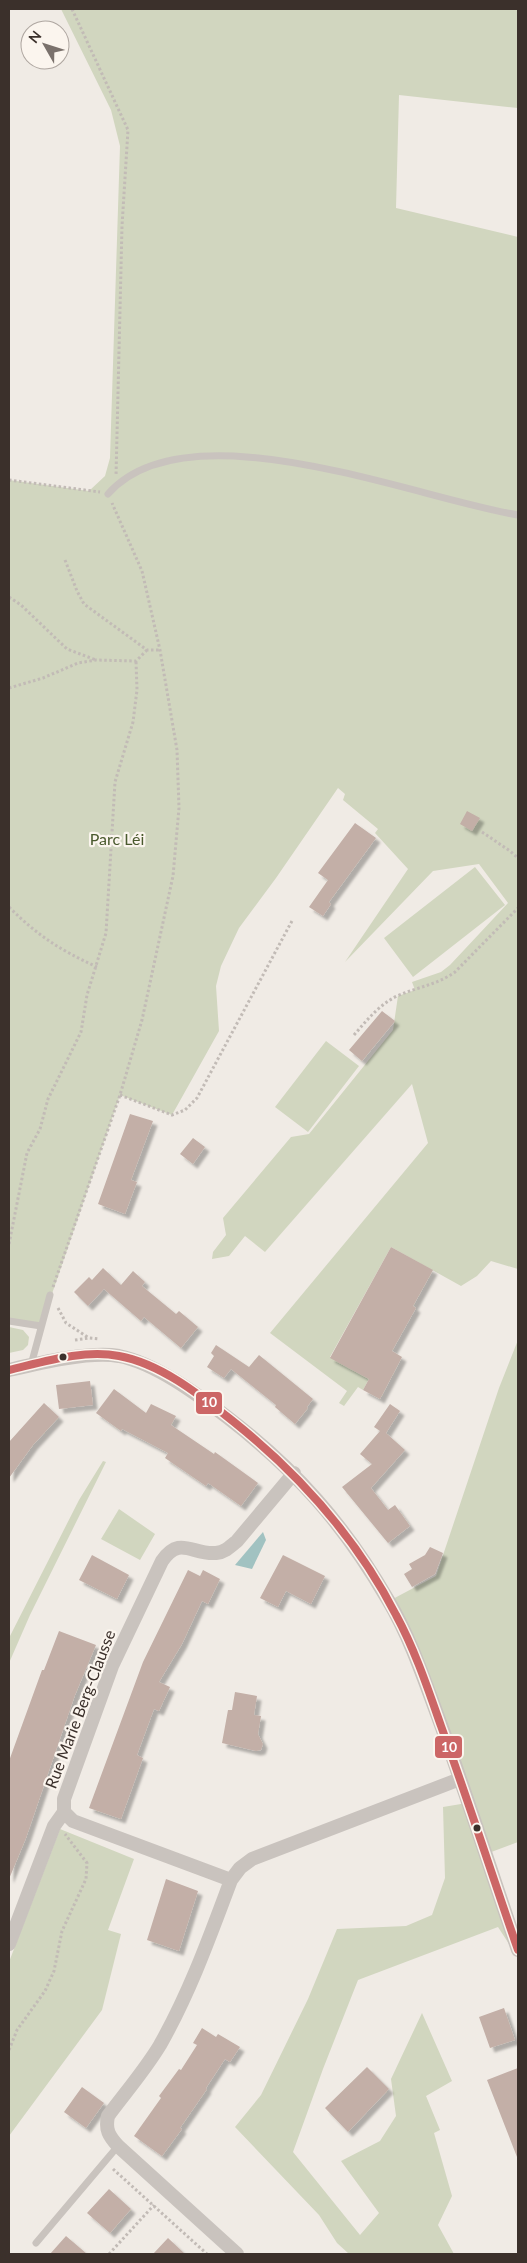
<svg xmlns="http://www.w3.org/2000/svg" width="527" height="2263" font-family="Lato,sans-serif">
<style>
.green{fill:#d1d6bf}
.water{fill:#a1c2c1}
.building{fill:#c3afa7;filter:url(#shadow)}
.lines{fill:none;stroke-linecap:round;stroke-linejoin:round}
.path{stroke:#c2bbb6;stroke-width:3;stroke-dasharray:2.5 2.5;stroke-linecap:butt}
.lane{stroke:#c9c3be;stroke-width:7}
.street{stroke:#c9c3be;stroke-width:14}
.bus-1-casing{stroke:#fbf5ee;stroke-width:11}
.bus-1{stroke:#c66;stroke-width:8}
.bus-dot{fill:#3b302b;stroke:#fbf5ee;stroke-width:2}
.labels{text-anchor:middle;stroke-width:4.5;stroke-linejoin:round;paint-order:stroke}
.park-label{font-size:16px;fill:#4a5a2e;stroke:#fbf5ee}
.street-label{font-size:16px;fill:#3b302b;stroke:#fbf5ee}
.line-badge{stroke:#fbf5ee;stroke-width:2}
.badge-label{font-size:14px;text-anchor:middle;font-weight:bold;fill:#fff}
</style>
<defs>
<filter id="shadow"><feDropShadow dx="4.5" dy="4.5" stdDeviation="1" flood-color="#0004"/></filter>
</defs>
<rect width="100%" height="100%" fill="#f0ebe5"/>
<path class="green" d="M 61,9 L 518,9 L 518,108 L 399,95 L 396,208 L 518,237 L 518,1269 L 491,1261 L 477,1276 L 461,1286 L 391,1247 L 330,1357 L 369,1379 L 363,1390 L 358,1387 L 344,1406 L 339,1403 L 347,1391 L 270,1333 L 428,1143 L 412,1084 L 265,1252 L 245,1236 L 229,1256 L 212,1259 L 213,1252 L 226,1235 L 223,1218 L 291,1137 L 309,1134 L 393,1030 L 398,996 L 415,990 L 412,982 L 441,972 L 450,965 L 508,903 L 479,864 L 433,871 L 345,962 L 408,869 L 375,833 L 378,829 L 343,800 L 345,794 L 338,788 L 276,878 L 239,928 L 221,966 L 216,986 L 219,1031 L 172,1115 L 120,1095 L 41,1326 L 9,1321 L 9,480 L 89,491 L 105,476 L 110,458 L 120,146 L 111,110 Z
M 475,867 L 505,905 L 413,977 L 384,938 Z
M 326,1041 L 359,1066 L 308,1132 L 275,1107 Z
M 9,1327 L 23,1330 L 29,1337 L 28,1345 L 23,1350 L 9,1353 Z
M 518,1340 L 518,1842 L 486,1854 L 518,1950 L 518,1958 L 498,1927 L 358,1980 L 323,2069 L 293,2152 L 360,2235 L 379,2213 L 341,2161 L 380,2141 L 396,2116 L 391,2079 L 422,2013 L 452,2081 L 426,2096 L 440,2130 L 434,2133 L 452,2196 L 438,2225 L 454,2254 L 349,2254 L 337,2243 L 319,2215 L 235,2127 L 261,2095 L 308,1999 L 337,1929 L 406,1926 L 432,1915 L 445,1878 L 443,1807 L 467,1803 L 389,1601 L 436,1576 L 499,1388 Z
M 103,1461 L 106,1462 L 30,1615 L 9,1663 L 9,1638 L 79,1500 Z
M 119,1509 L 155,1534 L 140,1560 L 101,1539 Z
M 60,1829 L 134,1859 L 108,1930 L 121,1934 L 102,2010 L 9,2136 L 9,1962 Z"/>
<path class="water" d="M 263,1532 L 266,1540 L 252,1569 L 235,1565 Z"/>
<path class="building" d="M 467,811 L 480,818 L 472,831 L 460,824 Z
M 355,823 L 376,838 L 329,902 L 331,904 L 323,916 L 309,907 L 328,880 L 318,873 Z
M 382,1011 L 395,1021 L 362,1061 L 349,1050 Z
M 130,1114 L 153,1121 L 131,1180 L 137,1182 L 125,1214 L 98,1204 Z
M 193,1138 L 205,1147 L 193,1164 L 180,1154 Z
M 391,1247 L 433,1270 L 413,1306 L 416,1308 L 392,1351 L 402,1357 L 380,1399 L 363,1390 L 369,1379 L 330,1358 Z
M 103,1268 L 121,1285 L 133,1271 L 145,1282 L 142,1286 L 176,1314 L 179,1311 L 198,1327 L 181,1348 L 144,1317 L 141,1321 L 104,1289 L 88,1306 L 74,1292 L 89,1277 L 92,1280 Z
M 216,1345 L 249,1367 L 259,1355 L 313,1399 L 307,1407 L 308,1408 L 295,1424 L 275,1407 L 276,1405 L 231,1369 L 224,1378 L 207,1367 L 214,1356 L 211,1353 Z
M 90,1381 L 93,1405 L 59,1409 L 56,1385 Z
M 114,1389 L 146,1413 L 151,1404 L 176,1416 L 171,1425 L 214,1454 L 215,1452 L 258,1483 L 241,1506 L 208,1483 L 206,1486 L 165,1458 L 168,1453 L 122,1429 L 121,1431 L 96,1413 Z
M 44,1403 L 59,1417 L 33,1445 L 9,1478 L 9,1442 Z
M 390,1404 L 400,1411 L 386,1433 L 405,1450 L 371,1488 L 388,1510 L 395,1505 L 410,1526 L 388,1543 L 342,1487 L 372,1464 L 360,1454 L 380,1431 L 374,1427 Z
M 430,1547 L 443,1553 L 435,1574 L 412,1587 L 404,1574 L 412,1569 L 409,1564 L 425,1555 Z
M 92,1555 L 129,1575 L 117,1599 L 79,1580 Z
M 283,1555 L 325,1576 L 311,1604 L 286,1591 L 278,1607 L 260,1598 Z
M 188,1570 L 200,1576 L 203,1570 L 220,1579 L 208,1604 L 202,1601 L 182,1644 L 159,1682 L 170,1687 L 159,1711 L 154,1709 L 137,1755 L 143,1758 L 121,1819 L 89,1808 L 143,1662 Z
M 59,1631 L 96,1645 L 75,1695 L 26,1838 L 9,1879 L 9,1761 L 42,1670 L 44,1670 Z
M 235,1692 L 257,1696 L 254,1715 L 261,1716 L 258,1734 L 263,1744 L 261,1750 L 256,1751 L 222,1743 L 228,1710 L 232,1710 Z
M 166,1879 L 198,1891 L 179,1951 L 147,1940 Z
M 504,2008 L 515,2040 L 490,2048 L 479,2017 Z
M 202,2028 L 216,2037 L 218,2034 L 240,2047 L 230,2062 L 225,2059 L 206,2088 L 207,2089 L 180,2128 L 182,2129 L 162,2156 L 134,2136 L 161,2098 L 159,2096 L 179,2069 L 181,2070 L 197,2045 L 193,2043 Z
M 367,2067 L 389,2089 L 348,2132 L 325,2108 Z
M 518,2068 L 518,2157 L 517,2157 L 487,2080 Z
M 82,2087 L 104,2103 L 86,2128 L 64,2112 Z
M 109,2189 L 131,2209 L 110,2233 L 87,2213 Z
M 66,2236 L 87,2254 L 50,2254 Z
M 168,2238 L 185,2254 L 153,2254 Z"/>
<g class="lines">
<path class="path" d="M 72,9 L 128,130 L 122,226 L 116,476
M 9,480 L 100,492
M 65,560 L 77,591 L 84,604 L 147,650 L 160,650
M 9,597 L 21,605 L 67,649 L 96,660
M 9,688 L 43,678 L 78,663 L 96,660 L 136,661 L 147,650
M 482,832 L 510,851 L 518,858
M 9,907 C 38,936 60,950 97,967
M 354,1035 C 367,1020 379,1005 397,996 C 417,987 437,985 455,972 L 518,908
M 120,1095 L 172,1115 L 185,1110 L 197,1098 L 293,919
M 9,1244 L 27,1153 L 40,1129 L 48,1099 L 81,1032 L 87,995 L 106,933 L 115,782 L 133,722 L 137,690 L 136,661
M 53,1287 L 120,1095 L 142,1020 L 173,876 L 179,808 L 177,750 L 160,650 L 142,571 L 112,503
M 58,1308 L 66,1323 L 89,1338
M 75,1340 L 89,1338 L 99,1339
M 9,2050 L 17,2030 L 45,1991 L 54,1971 L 62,1931 L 86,1879 L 87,1863 L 65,1834
M 113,2169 L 207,2254
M 109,2254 L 154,2205"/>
<path class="lane" d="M 108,494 C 187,404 418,499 518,515
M 9,1321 L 41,1326
M 31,1365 L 50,1295
M 36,2243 L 118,2146"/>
<path class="street" d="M 9,1370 C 39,1363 89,1351 119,1356 C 155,1363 198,1395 227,1417 C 296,1470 344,1524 388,1600 C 409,1635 423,1676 437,1714 C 466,1792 491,1872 518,1950
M 231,1880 L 73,1821 L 64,1812 L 64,1799 L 112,1666 L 162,1561 C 180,1535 192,1555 216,1553 C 225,1552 230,1547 237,1541 L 294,1473
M 9,1944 L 54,1826 L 64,1812
M 237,2254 L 118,2146 C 109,2136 105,2130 108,2116 C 125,2093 145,2070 160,2045 C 190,1992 210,1936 231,1880 L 240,1868 L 252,1859 L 460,1779"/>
<g class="bus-1-casing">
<path id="bus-1" d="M 9,1370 C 43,1362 84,1349 119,1356 C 162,1364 201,1396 234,1422 C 300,1475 357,1539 396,1615 C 415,1650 428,1689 441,1726 C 468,1800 492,1875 518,1950"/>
</g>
<use href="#bus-1" class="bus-1"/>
</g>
<g class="bus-dot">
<circle cx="63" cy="1357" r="4.5"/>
<circle cx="477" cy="1828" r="4.5"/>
</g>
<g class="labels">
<g class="park-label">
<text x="117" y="845">Parc Léi</text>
</g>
<g class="street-label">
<text transform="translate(80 1709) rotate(-69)" y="6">Rue Marie Berg-Clausse</text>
</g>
</g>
<g class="line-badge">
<rect x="195" y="1391" width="28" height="24" rx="5" fill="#c66"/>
<rect x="434" y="1735" width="29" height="24" rx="5" fill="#c66"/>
</g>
<g class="badge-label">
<text x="209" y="1407">10</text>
<text x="449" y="1752">10</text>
</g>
<rect width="527" height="2263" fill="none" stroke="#3b302b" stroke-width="20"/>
<g transform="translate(45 45) rotate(309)"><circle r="24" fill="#fbf5ee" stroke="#aea6a0"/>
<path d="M0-4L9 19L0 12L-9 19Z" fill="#7a716c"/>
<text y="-8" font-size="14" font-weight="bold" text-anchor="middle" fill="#3b302b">N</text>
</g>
</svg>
